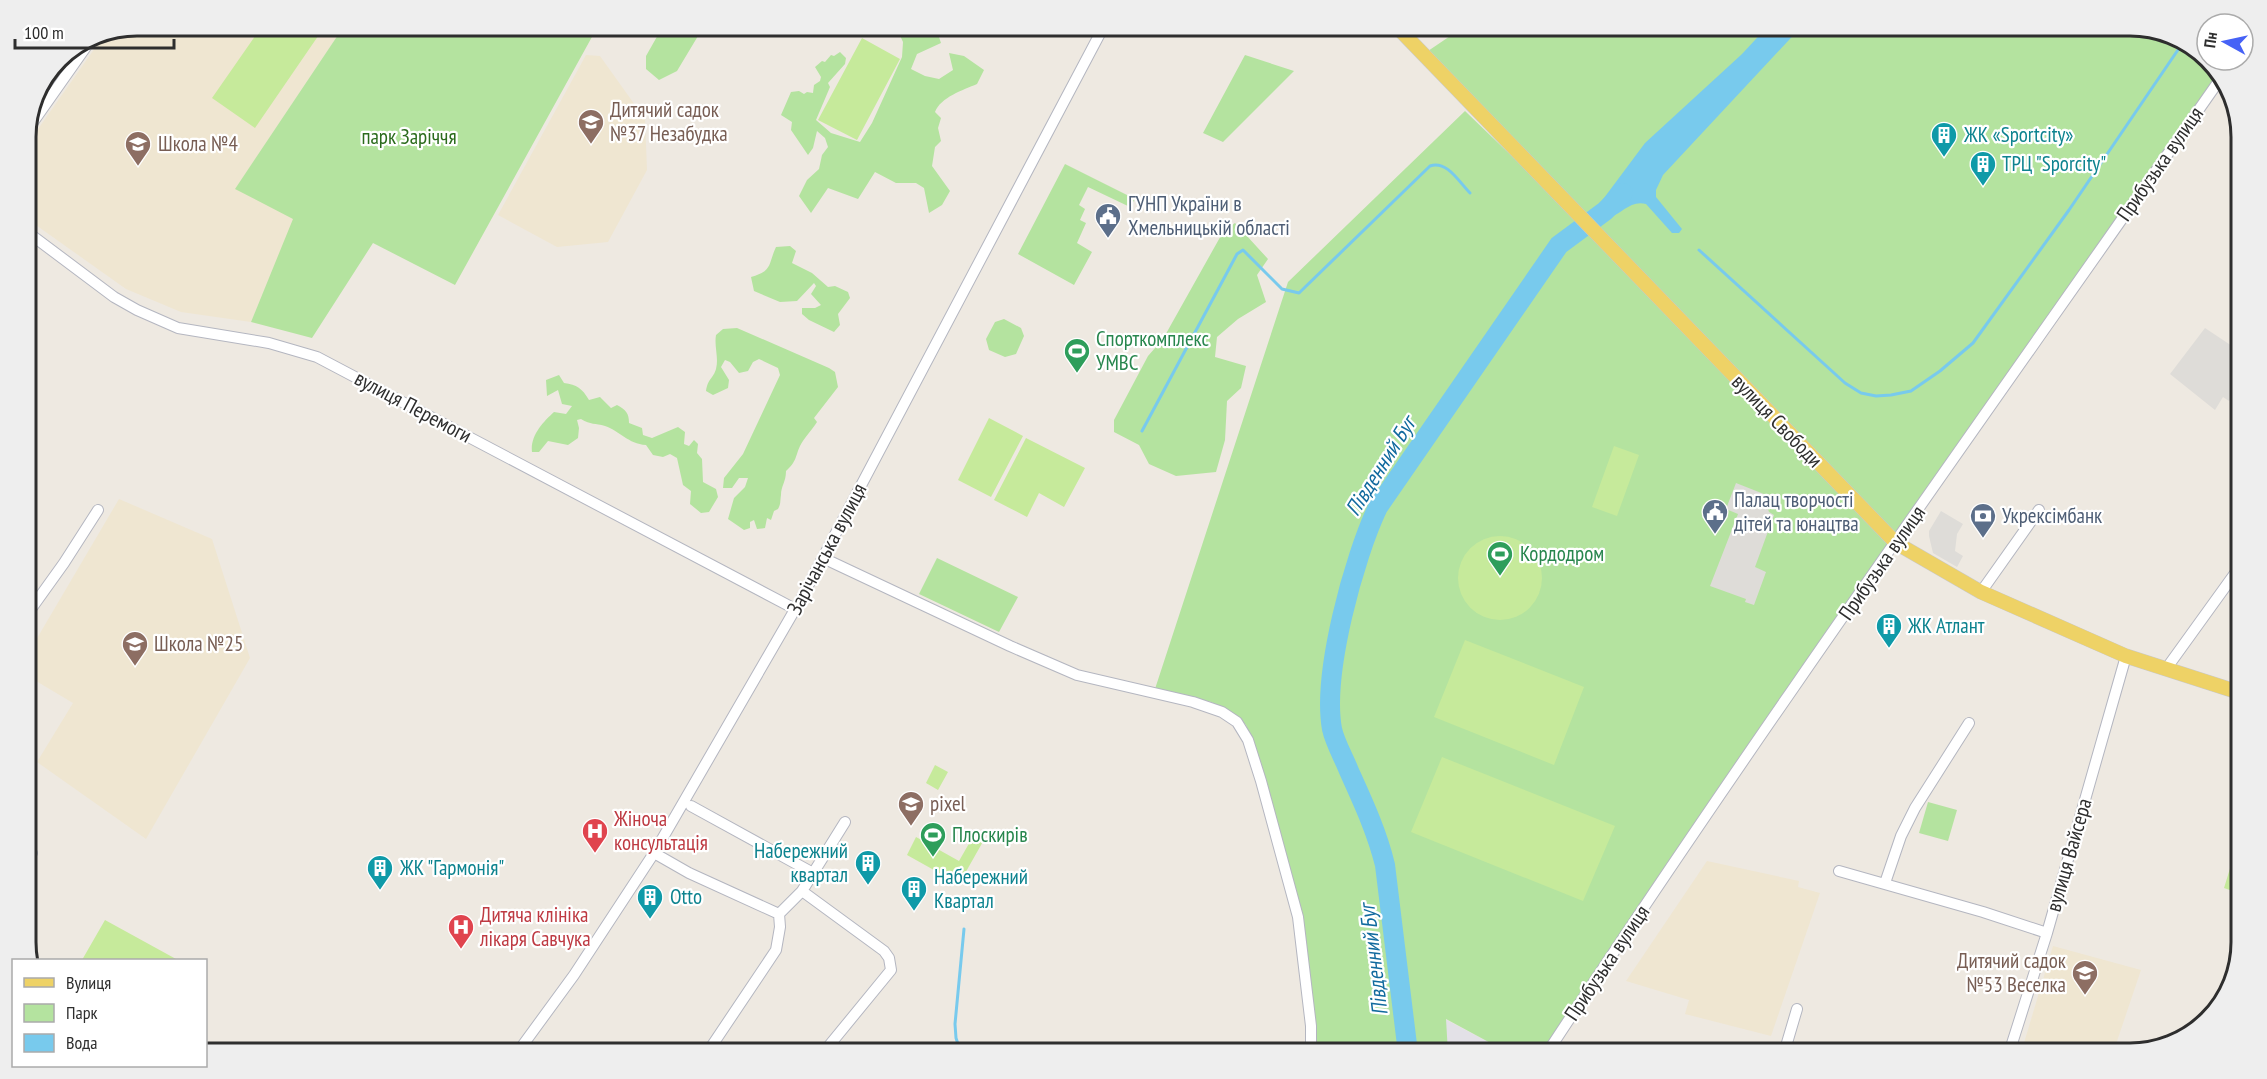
<svg xmlns="http://www.w3.org/2000/svg" width="2267" height="1079" font-family="'PT Sans Narrow',sans-serif">
<style>
.industrial{fill:#e3e1e7}
.education{fill:#efe6d1}
.green{fill:#b4e39f}
.pitch{fill:#c6ea9b}
.plaza{fill:#dedcd8}
.water{fill:#78caed}
.lines{fill:none;stroke-linecap:round;stroke-linejoin:round}
.stream{stroke:#78caed;stroke-width:3}
.river{stroke:#78caed;stroke-width:20}
.minor-casing{stroke:#b4b6c0;stroke-width:12}
.major-casing{stroke:#c9c9c9;stroke-width:15}
.minor{stroke:#fff;stroke-width:10}
.major{stroke:#eed266;stroke-width:14}
.labels{text-anchor:middle;stroke-width:4.5;stroke-linejoin:round;paint-order:stroke}
.education-label{font-size:21px;fill:#785e54;stroke:#fff;text-anchor:start}
.culture-label{font-size:21px;fill:#0d838f;stroke:#fff;text-anchor:start}
.park-label{font-size:21px;fill:#2b6b1d;stroke:#fff}
.street-label{font-size:21px;fill:#2e2e2e;stroke:#fff}
.service-label{font-size:21px;fill:#4e5e75;stroke:#fff;text-anchor:start}
.leisure-label{font-size:21px;fill:#27864d;stroke:#fff;text-anchor:start}
.health-label{font-size:21px;fill:#be3a42;stroke:#fff;text-anchor:start}
.water-label{font-size:22px;font-style:italic;fill:#116a9e;stroke:#fff}
.rim{fill:none;stroke:#2e2e2e;stroke-width:3}
</style>
<rect width="100%" height="100%" fill="#eee9e1"/>
<path class="industrial" d="M 1445,1019 L 1509,1053 L 1448,1053 Z"/>
<path class="education" d="M 137,26 L 344,26 L 236,188 L 294,219 L 251,322 L 181,312 L 126,289 L 26,218 L 26,146 L 107,31 Z
M 586,55 L 600,56 L 645,119 L 647,170 L 608,242 L 557,247 L 498,215 Z
M 119,499 L 212,539 L 250,658 L 146,839 L 37,762 L 73,703 L 26,675 L 26,657 Z
M 1707,861 L 1799,881 L 1798,887 L 1820,893 L 1771,1036 L 1685,1014 L 1689,1000 L 1626,981 Z
M 2053,946 L 2141,970 L 2113,1053 L 2021,1053 Z"/>
<path class="green" d="M 344,26 L 598,26 L 455,285 L 373,243 L 312,338 L 251,322 L 293,219 L 235,189 Z
M 663,26 L 704,26 L 677,71 L 659,80 L 646,69 L 646,56 Z
M 899,26 L 943,26 L 937,31 L 941,43 L 917,54 L 911,69 L 925,76 L 939,79 L 953,70 L 949,53 L 964,56 L 984,70 L 977,84 C 963,90 941,97 935,112 L 941,118 L 938,128 L 941,141 L 935,147 L 932,166 L 950,191 L 942,205 L 929,213 L 924,188 L 916,183 L 896,183 L 875,172 L 858,199 L 828,188 L 811,213 L 799,196 L 807,180 L 819,169 L 822,155 L 828,147 L 825,138 L 817,131 L 813,148 L 808,155 L 791,130 L 792,122 L 781,115 L 791,92 L 799,91 L 804,94 L 807,92 L 813,93 L 814,85 L 820,81 L 821,77 L 815,67 L 822,61 L 825,62 L 831,55 L 834,56 L 840,52 L 846,58 L 845,64 L 828,83 L 830,87 L 816,120 L 831,133 L 860,142 L 872,123 L 902,57 L 903,42 L 897,29 Z
M 1465,26 L 2130,26 L 2179,37 L 2219,72 L 1895,535 L 1428,51 Z
M 1245,55 L 1294,71 L 1223,142 L 1203,133 Z
M 1465,111 L 1543,186 L 1890,544 L 1584,988 L 1541,1053 L 1509,1053 L 1446,1019 L 1448,1053 L 1315,1053 L 1303,916 L 1266,780 L 1246,725 L 1233,713 L 1211,702 L 1155,689 L 1288,282 Z
M 1065,164 L 1135,199 L 1130,207 L 1088,187 L 1079,205 L 1085,209 L 1080,220 L 1086,223 L 1077,243 L 1092,252 L 1074,285 L 1018,254 Z
M 1235,223 L 1268,259 L 1257,275 L 1266,302 L 1238,319 L 1217,337 L 1215,357 L 1246,366 L 1241,388 L 1227,401 L 1225,440 L 1216,472 L 1176,476 L 1149,464 L 1139,445 L 1114,432 L 1114,420 L 1148,356 L 1163,339 L 1223,232 Z
M 790,246 L 796,251 L 792,263 L 812,273 L 828,287 L 835,286 L 848,292 L 850,298 L 838,314 L 840,325 L 834,332 L 809,320 L 802,314 L 802,308 L 815,308 L 821,305 L 811,294 L 816,286 L 814,283 L 797,301 L 780,302 L 754,291 L 751,277 C 773,271 768,264 776,247 Z
M 1004,319 L 1021,328 L 1024,336 L 1016,354 L 1005,357 L 989,350 L 986,339 L 995,322 Z
M 737,328 L 829,368 L 835,372 L 838,387 L 814,418 L 817,422 C 812,430 804,438 800,446 C 795,457 797,461 786,471 C 786,482 781,486 781,495 C 780,501 781,504 778,509 L 774,511 L 771,520 L 767,518 L 765,528 L 757,529 L 754,520 L 750,522 L 750,528 L 744,530 L 728,519 L 734,498 L 745,487 L 748,478 L 739,478 L 732,488 L 723,488 L 724,478 L 743,454 L 780,375 L 778,368 L 759,359 L 753,362 L 748,371 L 739,373 L 730,362 L 725,360 L 721,367 L 729,380 L 728,388 L 713,395 L 706,391 C 708,378 713,379 716,369 C 719,358 714,346 716,335 L 723,329 Z
M 559,375 L 564,383 C 577,385 582,388 589,400 L 600,397 L 611,408 L 617,405 C 626,410 629,413 629,423 L 642,428 L 643,435 L 652,438 L 678,427 L 685,432 L 684,444 L 689,446 L 694,440 L 698,444 L 697,453 L 702,459 L 703,482 L 716,489 L 718,497 L 709,512 L 701,513 L 690,504 L 691,491 L 683,485 L 677,458 L 670,454 L 663,457 L 653,455 L 646,445 C 628,444 620,431 605,426 C 595,423 591,425 581,419 L 577,420 L 579,428 L 578,438 L 568,445 L 548,441 L 539,452 L 532,452 C 530,436 543,422 554,412 L 566,414 L 572,406 L 562,404 L 558,390 L 547,396 L 546,380 Z
M 937,558 L 1018,597 L 999,632 L 919,594 Z
M 1928,802 L 1957,810 L 1948,841 L 1919,833 Z"/>
<path class="pitch" d="M 262,26 L 325,26 L 255,128 L 212,98 Z
M 862,38 L 900,59 L 857,140 L 818,120 Z
M 989,418 L 1023,436 L 991,497 L 958,480 Z
M 1026,438 L 1085,468 L 1064,507 L 1039,493 L 1027,517 L 994,500 Z
M 1614,446 L 1639,455 L 1617,516 L 1592,507 Z
M1458 578a42 42 0 1 1 84 0a42 42 0 1 1-84 0Z
M 1465,640 L 1584,687 L 1554,765 L 1434,717 Z
M 1442,757 L 1615,826 L 1583,901 L 1411,832 Z
M 935,765 L 948,772 L 938,790 L 926,783 Z
M 975,833 L 985,838 L 959,884 L 907,855 L 916,837 L 959,861 Z
M 2236,849 L 2241,850 L 2241,894 L 2224,888 Z
M 105,920 L 176,959 L 175,960 L 82,960 Z"/>
<path class="plaza" d="M 2205,328 L 2241,352 L 2241,384 L 2229,401 L 2223,397 L 2215,410 L 2170,374 Z
M 1736,483 L 1774,498 L 1767,506 L 1769,512 L 1774,515 L 1755,567 L 1766,572 L 1754,605 L 1745,602 L 1746,599 L 1710,586 L 1738,514 L 1726,509 Z
M 1941,511 L 1963,524 L 1957,534 L 1955,551 L 1963,556 L 1957,567 L 1933,553 L 1929,536 L 1929,531 Z"/>
<path class="water" d="M 1768,26 L 1802,26 L 1663,175 L 1656,190 L 1656,197 L 1682,229 L 1679,233 L 1672,233 L 1646,204 C 1630,200 1622,214 1610,217 L 1600,206 L 1601,202 L 1645,143 L 1742,54 Z"/>
<g class="lines">
<path class="stream" d="M 1699,250 L 1845,383 L 1861,393 L 1876,396 L 1891,395 L 1911,391 L 1940,371 L 1973,343 L 2069,210 L 2184,41
M 1142,431 L 1237,254 L 1243,250 L 1282,289 L 1299,293 L 1430,166 C 1447,160 1459,182 1470,193
M 961,1053 L 956,1038 L 955,1024 L 964,929"/>
<path class="river" d="M 1408,1053 L 1385,865 C 1377,832 1363,802 1349,771 C 1344,758 1335,743 1332,729 C 1322,674 1354,557 1378,507 L 1559,245 L 1605,211 L 1623,193"/>
<g class="minor-casing">
<path id="minor" d="M 26,132 L 95,34
M 26,231 L 114,297 L 137,310 L 178,328 L 269,343 L 317,357 L 795,609
M 823,558 L 1010,646 L 1077,675 L 1193,702 L 1222,712 L 1237,722 L 1248,740 L 1261,781 L 1298,917 L 1311,1026 L 1311,1053
M 1981,592 L 2039,510
M 26,616 L 64,563 L 98,510
M 2166,669 L 2241,565
M 691,806 L 813,873
M 654,853 L 689,873 L 779,914 L 802,891 L 884,951 L 889,958 L 891,970 L 823,1053
M 26,857 L 32,853
M 1839,871 L 1983,912 L 2047,933
M 1885,883 L 1901,836 L 1915,808 L 1969,723
M 802,891 L 845,822
M 517,1053 L 574,975 L 654,853 L 801,599 L 1104,26
M 707,1053 L 776,950 L 780,927 L 779,914
M 1547,1053 C 1764,722 1996,400 2223,75
M 1784,1053 L 1797,1009
M 2009,1053 L 2047,933 L 2126,656"/>
</g>
<g class="major-casing">
<path id="major" d="M 1396,26 L 1896,543 L 1981,592 L 2126,656 L 2241,693"/>
</g>
<use href="#minor" class="minor"/>
<use href="#major" class="major"/>
</g>
<defs>
<g id="school-pin" transform="scale(1.35)"><path d="M0 17L-7.5 6A9.5 9.5 0 1 1 7.5 6Z" fill="#8d6e63" stroke="#fff"/><path d="M0-5L7-2L0 1L-7-2ZM-4 1L0 2.5L4 1V4Q0 6-4 4Z" fill="#fff"/></g>
<g id="building-pin" transform="scale(1.35)"><path d="M0 17L-7.5 6A9.5 9.5 0 1 1 7.5 6Z" fill="#0f9aa8" stroke="#fff"/><path d="M-4-6H4V6H1V3H-1V6H-4ZM-2.5-4.3h1.7v1.8h-1.7ZM.8-4.3h1.7v1.8H.8ZM-2.5-1h1.7V.8h-1.7ZM.8-1h1.7V.8H.8Z" fill="#fff"/></g>
<g id="civic-pin" transform="scale(1.35)"><path d="M0 17L-7.5 6A9.5 9.5 0 1 1 7.5 6Z" fill="#5c6f8a" stroke="#fff"/><path d="M-.6-6.5H3V-4.5H.6V-3L4-1V1h2V6H-6V1h2V-1L-.6-3ZM-1.2 2.5V6h2.4V2.5Z" fill="#fff"/></g>
<g id="stadium-pin" transform="scale(1.35)"><path d="M0 17L-7.5 6A9.5 9.5 0 1 1 7.5 6Z" fill="#2e9e5b" stroke="#fff"/><path d="M0-5a6.5 5 0 1 0 0 10a6.5 5 0 1 0 0-10ZM-3.5-1.8h7v3.6h-7Z" fill="#fff"/></g>
<g id="bank-pin" transform="scale(1.35)"><path d="M0 17L-7.5 6A9.5 9.5 0 1 1 7.5 6Z" fill="#5c6f8a" stroke="#fff"/><path d="M-6-4H6V4H-6ZM0-2.3a2.3 2.3 0 1 0 0 4.6a2.3 2.3 0 1 0 0-4.6Z" fill="#fff"/></g>
<g id="hospital-pin" transform="scale(1.35)"><path d="M0 17L-7.5 6A9.5 9.5 0 1 1 7.5 6Z" fill="#e0444e" stroke="#fff"/><path d="M-5-5h3v3.5h4V-5h3V5h-3V1.5h-4V5h-3Z" fill="#fff"/></g>
</defs>
<g fill-rule="evenodd">
<use href="#school-pin" x="591" y="122"/>
<use href="#building-pin" x="1944" y="135"/>
<use href="#school-pin" x="138" y="144"/>
<use href="#building-pin" x="1983" y="164"/>
<use href="#civic-pin" x="1108" y="216"/>
<use href="#stadium-pin" x="1077" y="351"/>
<use href="#civic-pin" x="1715" y="512"/>
<use href="#bank-pin" x="1983" y="516"/>
<use href="#stadium-pin" x="1500" y="554"/>
<use href="#building-pin" x="1889" y="626"/>
<use href="#school-pin" x="135" y="644"/>
<use href="#school-pin" x="911" y="804"/>
<use href="#hospital-pin" x="595" y="831"/>
<use href="#stadium-pin" x="933" y="835"/>
<use href="#building-pin" x="868" y="863"/>
<use href="#building-pin" x="380" y="868"/>
<use href="#building-pin" x="914" y="889"/>
<use href="#building-pin" x="650" y="897"/>
<use href="#hospital-pin" x="461" y="927"/>
<use href="#school-pin" x="2085" y="973"/>
</g>
<g class="labels">
<g class="education-label">
<text x="610" y="117">Дитячий садок<tspan x="610" dy="24">№37 Незабудка</tspan></text>
<text x="158" y="151">Школа №4</text>
<text x="154" y="651">Школа №25</text>
<text x="930" y="811">pixel</text>
<text x="2066" y="968" text-anchor="end">Дитячий садок<tspan x="2066" dy="24">№53 Веселка</tspan></text>
</g>
<g class="culture-label">
<text x="1964" y="142">ЖК «Sportcity»</text>
<text x="2002" y="171">ТРЦ "Sporcity"</text>
<text x="1908" y="633">ЖК Атлант</text>
<text x="848" y="858" text-anchor="end">Набережний<tspan x="848" dy="24">квартал</tspan></text>
<text x="400" y="875">ЖК "Гармонія"</text>
<text x="934" y="884">Набережний<tspan x="934" dy="24">Квартал</tspan></text>
<text x="670" y="904">Otto</text>
</g>
<g class="park-label">
<text x="409" y="144">парк Заріччя</text>
</g>
<g class="street-label">
<text transform="translate(2160 164) rotate(-55)" y="7">Прибузька вулиця</text>
<text transform="translate(413 407) rotate(28)" y="7">вулиця Перемоги</text>
<text transform="translate(1777 421) rotate(46)" y="7">вулиця Свободи</text>
<text transform="translate(827 549) rotate(-62)" y="7">Зарічанська вулиця</text>
<text transform="translate(1882 563) rotate(-55)" y="7">Прибузька вулиця</text>
<text transform="translate(2069 855) rotate(-74)" y="7">вулиця Вайсера</text>
<text transform="translate(1607 963) rotate(-56)" y="7">Прибузька вулиця</text>
</g>
<g class="service-label">
<text x="1128" y="211">ГУНП України в<tspan x="1128" dy="24">Хмельницькій області</tspan></text>
<text x="1734" y="507">Палац творчості<tspan x="1734" dy="24">дітей та юнацтва</tspan></text>
<text x="2002" y="523">Укрексімбанк</text>
</g>
<g class="leisure-label">
<text x="1096" y="346">Спорткомплекс<tspan x="1096" dy="24">УМВС</tspan></text>
<text x="1520" y="561">Кордодром</text>
<text x="952" y="842">Плоскирів</text>
</g>
<g class="health-label">
<text x="614" y="826">Жіноча<tspan x="614" dy="24">консультація</tspan></text>
<text x="480" y="922">Дитяча клініка<tspan x="480" dy="24">лікаря Савчука</tspan></text>
</g>
<g class="water-label">
<text transform="translate(1380 466) rotate(-58)" y="8">Південний Буг</text>
<text transform="translate(1373 960) rotate(-97)" y="8">Південний Буг</text>
</g>
</g>
<path d="M0 0H2267V1079H0ZM137 36H2130A101 101 0 0 1 2231 137V942A101 101 0 0 1 2130 1043H137A101 101 0 0 1 36 942V137A101 101 0 0 1 137 36Z" fill="#eee" fill-rule="evenodd"/>
<path class="rim" d="M137 36H2130A101 101 0 0 1 2231 137V942A101 101 0 0 1 2130 1043H137A101 101 0 0 1 36 942V137A101 101 0 0 1 137 36Z"/>
<rect x="12" y="959" width="195" height="108" fill="#ffffff" stroke="#ababab" stroke-width="1.5"/>
<rect x="24" y="978" width="30" height="9" fill="#eed266" stroke="#ababab" stroke-width="1.5"/>
<text x="66" y="989" font-size="18" fill="#2e2e2e">Вулиця</text>
<rect x="24" y="1004" width="30" height="18" fill="#b4e39f" stroke="#ababab" stroke-width="1.5"/>
<text x="66" y="1019" font-size="18" fill="#2e2e2e">Парк</text>
<rect x="24" y="1034" width="30" height="18" fill="#78caed" stroke="#ababab" stroke-width="1.5"/>
<text x="66" y="1049" font-size="18" fill="#2e2e2e">Вода</text>
<g transform="translate(2225 42) rotate(278)"><circle r="28" fill="#ffffff" stroke="#ababab" stroke-width="1.5"/>
<path d="M0-4.5L10 22L0 15L-10 22Z" fill="#4662f6"/>
<text y="-9" font-size="16" font-weight="bold" text-anchor="middle" fill="#2e2e2e">Пн</text>
</g>
<path d="M15 39v9h159v-9" fill="none" stroke="#2e2e2e" stroke-width="3"/>
<text x="24" y="39" font-size="18" fill="#2e2e2e" stroke="#ffffff" stroke-width="4.5" paint-order="stroke">100 m</text>
</svg>
